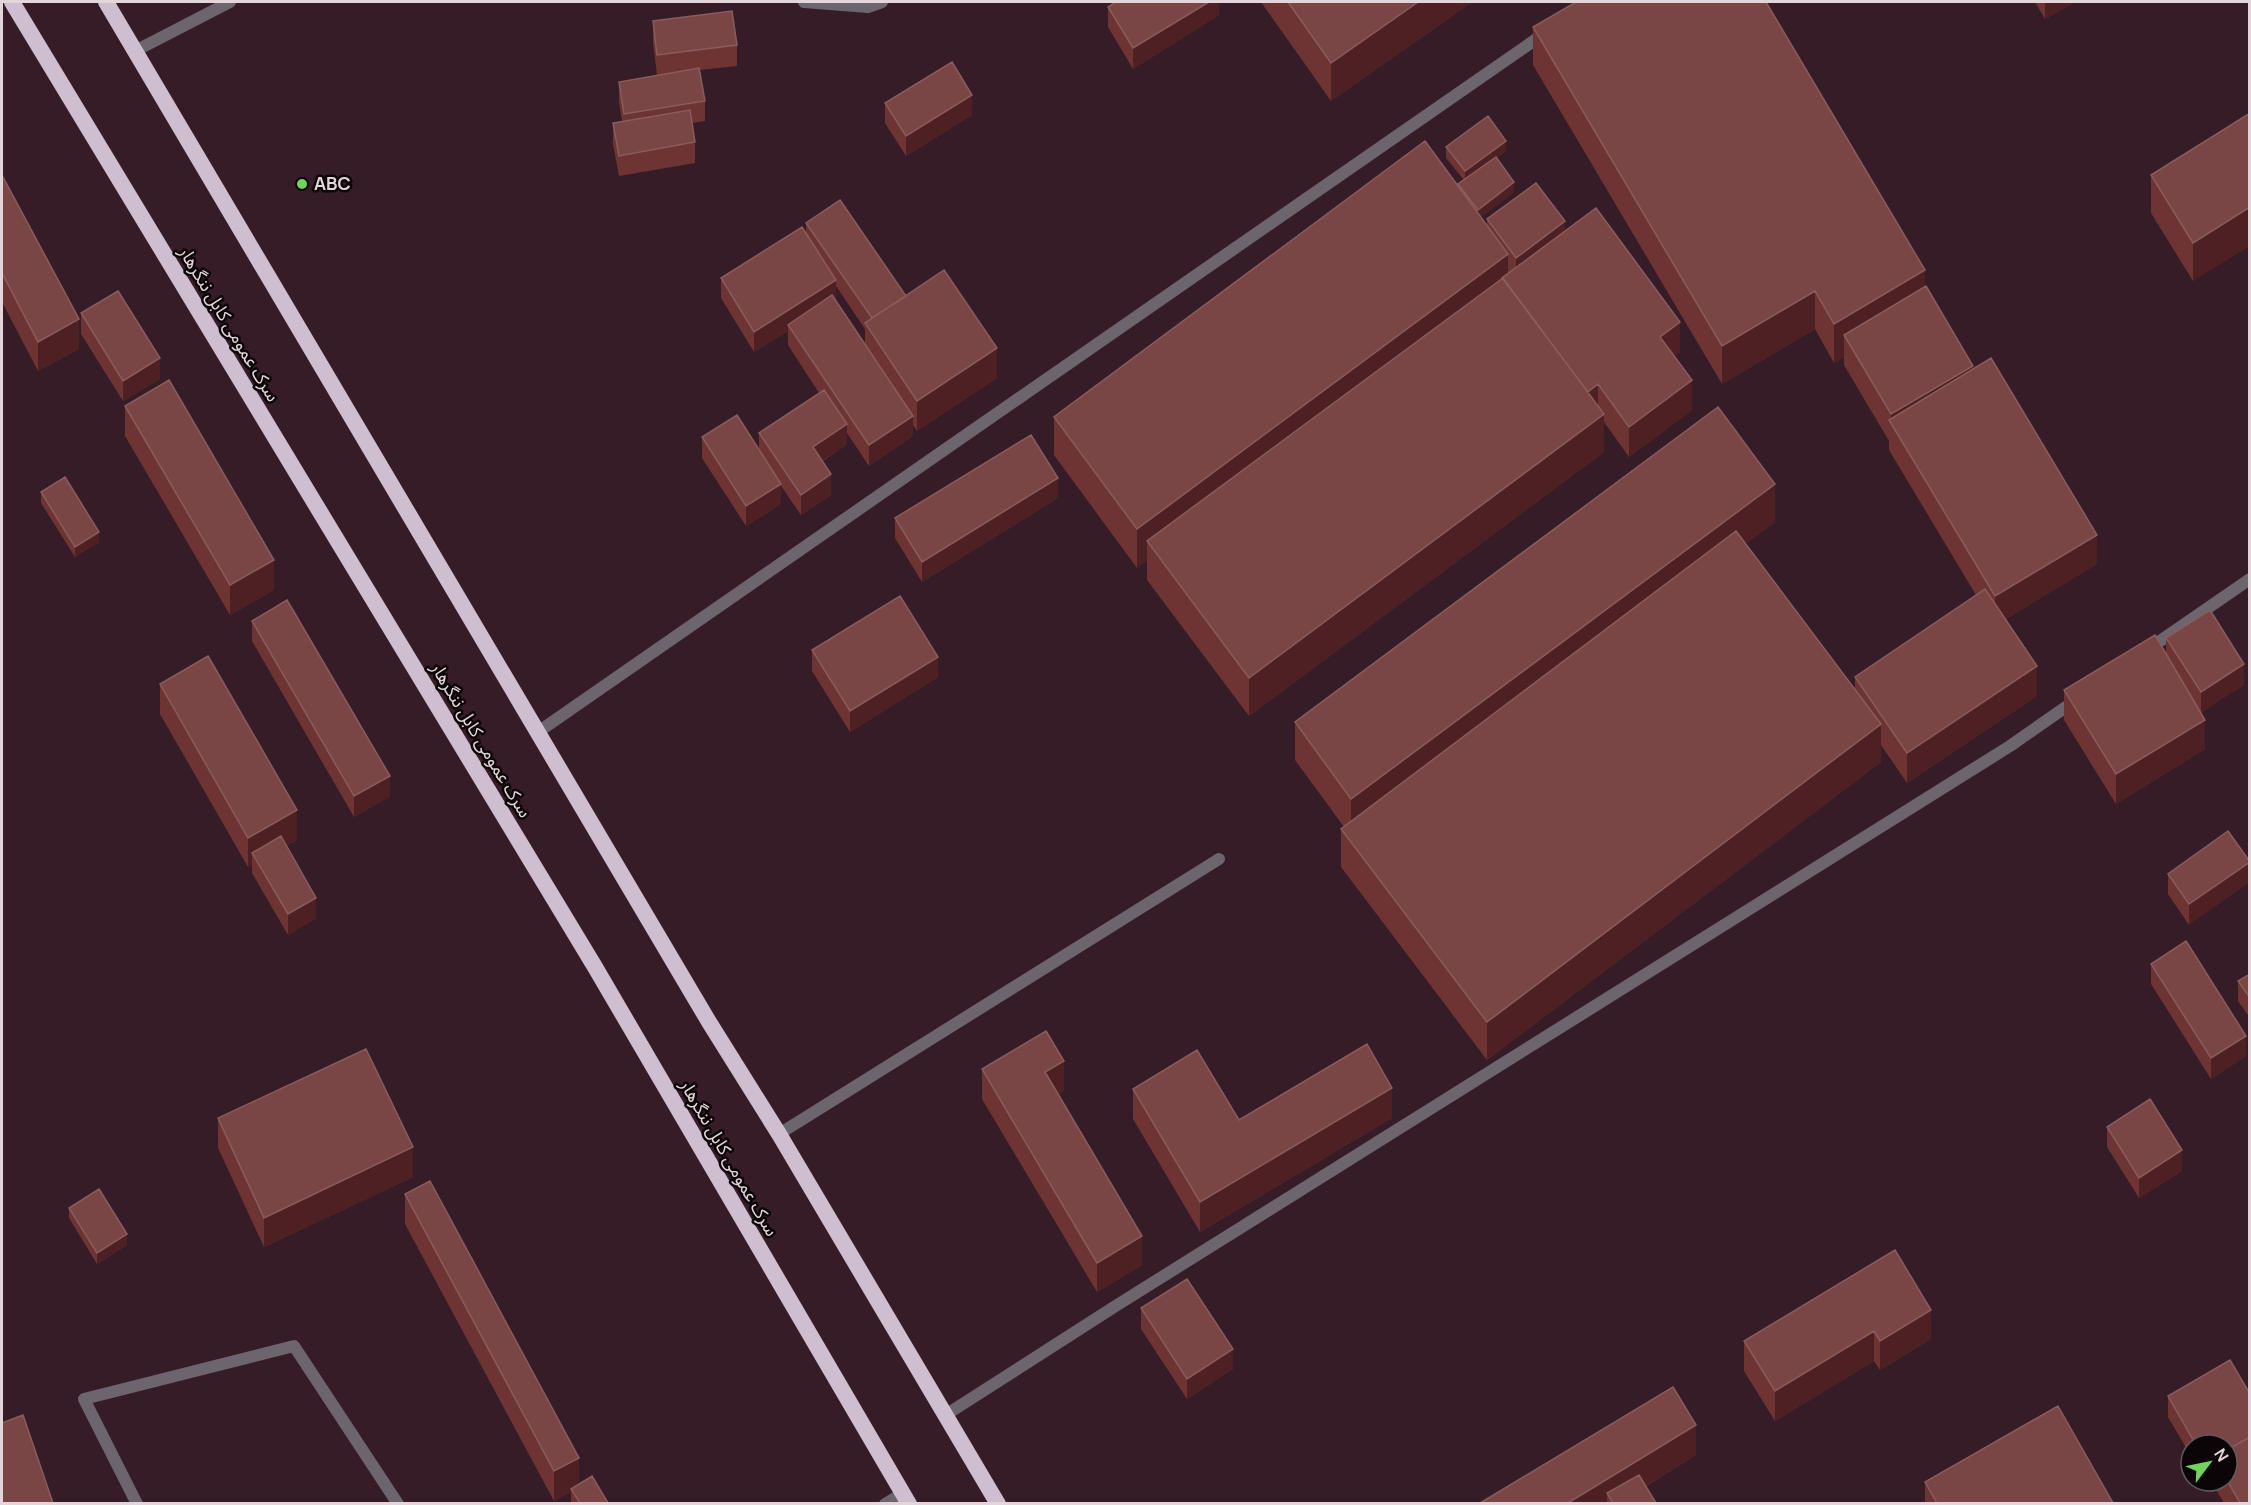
<svg xmlns="http://www.w3.org/2000/svg" width="2251" height="1505" font-family="Manrope,'Noto Sans Arabic',sans-serif">
<style>
.built{fill:#351c27;fill-rule:evenodd}
.lines{fill:none;stroke-linecap:round;stroke-linejoin:round}
.service{stroke:#6d656d;stroke-width:12}
.minor{stroke:#6d656d;stroke-width:12}
.trunk{stroke:#cebed0;stroke-width:16}
.wall{fill:#6e3434;fill-rule:evenodd}
.shaded-wall{fill:#4d2123}
.building{fill:#7a4545;stroke:#8b5c5d;stroke-width:1.5}
.poi-dot{fill:#71d25e;stroke:#0c0508;stroke-width:2}
.labels{text-anchor:middle;stroke-width:5;stroke-linejoin:round;paint-order:stroke}
.poi-label{font-size:18px;font-weight:bold;fill:#e3d5da;stroke:#0c0508;text-anchor:start}
.street-label{font-size:18px;fill:#e3d5da;stroke:#0c0508}
</style>
<rect width="100%" height="100%" fill="#29161e"/>
<path class="built" d="M 2,2 L 2249,2 L 2249,1503 L 2,1504 ZM 2191,1445 L 2227,1445 L 2227,1481 L 2191,1481 Z"/>
<g class="lines">
<path class="service" d="M 804,2 L 868,7 L 882,2
M 135,51 L 230,2
M 2147,650 L 2250,579
M 538,732 L 1545,33
M 944,1416 L 1114,1307 L 2010,746 L 2076,700
M 137,1504 L 84,1399 L 294,1346 L 398,1504
M 885,1504 L 903,1493"/>
<path class="minor" d="M 779,1134 L 1219,859"/>
<path class="trunk" d="M 12,2 L 595,967 L 909,1504
M 106,2 L 709,1022 L 779,1134 L 998,1504"/>
</g>
<path class="wall" d="M 1219,2 L 1219,15 L 1133,69 L 1108,27 L 1108,7 Z
M 1261,2 L 1472,2 L 1331,101 Z
M 2035,2 L 2075,2 L 2045,19 Z
M 653,21 L 737,45 L 737,66 L 700,70 L 705,101 L 705,121 L 692,123 L 695,142 L 695,163 L 619,176 L 613,144 L 613,123 L 622,121 L 619,102 L 619,82 L 657,75 L 653,42 Z
M 1533,27 L 1925,287 L 1973,369 L 2097,564 L 2006,619 L 2037,696 L 1907,783 L 1881,745 L 1881,762 L 1487,1060 L 1341,867 L 1341,829 L 1344,827 L 1295,760 L 1295,722 L 1775,522 L 1745,544 L 1855,689 L 1855,677 L 1976,595 L 1889,450 L 1889,441 L 1844,365 L 1844,357 L 1834,363 L 1815,329 L 1722,384 L 1533,65 Z
M 885,103 L 972,115 L 906,156 L 885,123 Z
M 2250,113 L 2193,281 L 2151,213 L 2151,175 Z
M 1446,147 L 1506,151 L 1497,158 L 1514,192 L 1481,217 L 1487,226 L 1487,219 L 1565,231 L 1680,352 L 1674,356 L 1692,410 L 1629,457 L 1604,422 L 1604,452 L 1249,716 L 1147,580 L 1147,560 L 1137,568 L 1054,455 L 1054,417 L 1458,186 L 1458,184 L 1464,180 L 1446,158 Z
M 2,178 L 79,349 L 38,371 L 2,302 Z
M 806,223 L 906,296 L 997,378 L 917,431 L 913,425 L 913,436 L 869,466 L 847,433 L 847,444 L 823,461 L 831,495 L 801,515 L 781,486 L 781,504 L 746,526 L 702,458 L 702,437 L 759,449 L 759,433 L 819,393 L 788,345 L 788,331 L 754,352 L 721,298 L 721,278 L 806,233 ZM 836,286 L 865,329 L 865,344 L 836,301 Z
M 81,313 L 160,379 L 123,401 L 81,334 Z
M 125,406 L 274,590 L 230,615 L 125,436 Z
M 41,492 L 99,542 L 75,557 L 41,503 Z
M 1058,498 L 922,582 L 895,538 L 895,518 Z
M 252,621 L 390,796 L 354,817 L 252,641 Z
M 2166,638 L 2244,685 L 2201,712 L 2205,749 L 2116,804 L 2064,720 L 2064,690 L 2166,654 Z
M 812,650 L 938,677 L 850,732 L 812,671 Z
M 160,684 L 297,840 L 286,846 L 316,918 L 288,935 L 252,873 L 252,865 L 248,867 L 160,714 Z
M 2228,831 L 2189,925 L 2168,894 L 2168,874 Z
M 2151,964 L 2246,1056 L 2211,1079 L 2151,984 Z
M 2250,974 L 2250,1018 L 2238,1001 L 2238,981 Z
M 982,1069 L 1064,1090 L 1058,1094 L 1142,1265 L 1097,1292 L 982,1099 Z
M 1133,1089 L 1239,1120 L 1392,1118 L 1200,1232 L 1133,1119 Z
M 218,1118 L 413,1177 L 264,1247 L 218,1148 Z
M 2107,1127 L 2182,1171 L 2139,1198 L 2107,1147 Z
M 405,1194 L 579,1484 L 608,1503 L 571,1503 L 571,1492 L 554,1501 L 405,1224 Z
M 69,1208 L 127,1245 L 97,1264 L 69,1218 Z
M 1895,1250 L 1931,1339 L 1880,1370 L 1874,1361 L 1775,1421 L 1744,1371 L 1744,1341 Z
M 1141,1308 L 1233,1369 L 1187,1399 L 1141,1329 Z
M 2230,1360 L 2250,1394 L 2250,1503 L 2224,1503 L 2214,1486 L 2214,1481 L 2227,1481 L 2227,1445 L 2191,1445 L 2191,1456 L 2168,1417 L 2168,1396 Z
M 1696,1455 L 1646,1486 L 1656,1503 L 1480,1503 Z
M 1925,1482 L 2113,1503 L 1925,1503 Z"/>
<path class="shaded-wall" d="M 1209,2 L 1219,2 L 1219,15 L 1133,69 L 1133,48 Z
M 1418,2 L 1472,2 L 1331,101 L 1331,63 Z
M 2045,2 L 2075,2 L 2045,19 Z
M 972,95 L 972,115 L 906,156 L 906,136 Z
M 1506,141 L 1506,151 L 1465,182 L 1465,171 Z
M 1514,182 L 1514,192 L 1478,220 L 1478,210 Z
M 2250,207 L 2250,246 L 2193,281 L 2193,243 Z
M 1565,221 L 1565,242 L 1516,278 L 1516,258 Z
M 1508,254 L 1508,285 L 1147,541 L 1147,560 L 1137,568 L 1137,529 Z
M 1925,270 L 1925,309 L 1844,335 L 1844,357 L 1834,363 L 1834,324 Z
M 836,280 L 836,301 L 788,325 L 788,331 L 754,352 L 754,332 Z
M 1815,291 L 1815,329 L 1722,384 L 1722,346 Z
M 79,319 L 79,349 L 38,371 L 38,342 Z
M 1680,322 L 1680,352 L 1660,367 L 1660,337 Z
M 997,348 L 997,378 L 917,431 L 917,401 Z
M 160,358 L 160,379 L 123,401 L 123,381 Z
M 1973,366 L 1973,396 L 1891,423 L 1891,414 Z
M 1692,380 L 1692,410 L 1629,457 L 1629,427 Z
M 1598,384 L 1598,414 L 1588,392 Z
M 1604,414 L 1604,452 L 1249,716 L 1249,678 Z
M 913,416 L 913,436 L 869,466 L 869,445 Z
M 847,424 L 847,444 L 813,467 L 813,447 Z
M 831,474 L 831,495 L 801,515 L 801,495 Z
M 1058,478 L 1058,498 L 922,582 L 922,562 Z
M 781,484 L 781,504 L 746,526 L 746,506 Z
M 1775,484 L 1775,522 L 1351,837 L 1351,799 Z
M 99,532 L 99,542 L 75,557 L 75,547 Z
M 2097,535 L 2097,564 L 1995,626 L 1995,596 Z
M 274,560 L 274,590 L 230,615 L 230,585 Z
M 938,657 L 938,677 L 850,732 L 850,711 Z
M 2244,664 L 2244,685 L 2201,713 L 2201,692 Z
M 2037,666 L 2037,696 L 1907,783 L 1907,753 Z
M 2205,720 L 2205,749 L 2116,804 L 2116,774 Z
M 1881,724 L 1881,762 L 1487,1060 L 1487,1022 Z
M 390,776 L 390,796 L 354,817 L 354,796 Z
M 297,810 L 297,840 L 258,862 L 252,853 L 252,865 L 248,867 L 248,838 Z
M 2250,862 L 2250,882 L 2189,925 L 2189,904 Z
M 316,898 L 316,918 L 288,935 L 288,914 Z
M 2246,1036 L 2246,1056 L 2211,1079 L 2211,1058 Z
M 1064,1061 L 1064,1090 L 1045,1101 L 1045,1072 Z
M 1392,1088 L 1392,1118 L 1200,1232 L 1200,1202 Z
M 413,1147 L 413,1177 L 264,1247 L 264,1218 Z
M 2182,1150 L 2182,1171 L 2139,1198 L 2139,1178 Z
M 127,1234 L 127,1245 L 97,1264 L 97,1253 Z
M 1142,1236 L 1142,1265 L 1097,1292 L 1097,1263 Z
M 1931,1310 L 1931,1339 L 1880,1370 L 1880,1341 Z
M 1874,1331 L 1874,1361 L 1775,1421 L 1775,1391 Z
M 1233,1349 L 1233,1369 L 1187,1399 L 1187,1379 Z
M 1696,1425 L 1696,1455 L 1617,1503 L 1607,1493 L 1607,1503 L 1568,1503 Z
M 579,1458 L 579,1488 L 571,1489 L 571,1492 L 554,1501 L 554,1471 Z
M 2207,1481 L 2214,1481 L 2207,1485 Z"/>
<path class="building" d="M 1116,2 L 1209,2 L 1133,48 L 1108,7 Z
M 1288,2 L 1418,2 L 1331,63 Z
M 1576,2 L 1766,2 L 1925,270 L 1834,324 L 1815,291 L 1722,346 L 1533,27 Z
M 732,11 L 737,45 L 657,55 L 653,21 Z
M 952,62 L 972,95 L 906,136 L 885,103 Z
M 699,68 L 705,101 L 624,114 L 619,82 Z
M 690,110 L 695,142 L 619,156 L 613,123 Z
M 2250,113 L 2250,207 L 2193,243 L 2151,175 Z
M 1488,116 L 1506,141 L 1465,171 L 1446,147 Z
M 1425,141 L 1508,254 L 1137,529 L 1054,417 Z
M 1496,157 L 1514,182 L 1478,210 L 1458,184 Z
M 3,177 L 79,319 L 38,342 L 2,273 L 2,178 Z
M 1536,183 L 1565,221 L 1516,258 L 1487,219 Z
M 840,200 L 906,296 L 872,318 L 806,223 Z
M 1596,208 L 1680,322 L 1660,337 L 1692,380 L 1629,427 L 1598,384 L 1588,392 L 1502,278 Z
M 802,227 L 836,280 L 754,332 L 721,278 Z
M 944,270 L 997,348 L 917,401 L 865,323 Z
M 1503,278 L 1604,414 L 1249,678 L 1147,541 Z
M 1926,286 L 1973,366 L 1891,414 L 1844,335 Z
M 118,291 L 160,358 L 123,381 L 81,313 Z
M 832,295 L 913,416 L 869,445 L 788,325 Z
M 1991,358 L 2097,535 L 1995,596 L 1889,420 Z
M 169,380 L 274,560 L 230,585 L 125,406 Z
M 824,390 L 847,424 L 813,447 L 831,474 L 801,495 L 759,433 Z
M 1718,407 L 1775,484 L 1351,799 L 1295,722 Z
M 737,415 L 781,484 L 746,506 L 702,437 Z
M 1031,435 L 1058,478 L 922,562 L 895,518 Z
M 65,477 L 99,532 L 75,547 L 41,492 Z
M 1736,531 L 1881,724 L 1487,1022 L 1341,829 Z
M 1985,589 L 2037,666 L 1907,753 L 1855,677 Z
M 900,596 L 938,657 L 850,711 L 812,650 Z
M 287,600 L 390,776 L 354,796 L 252,621 Z
M 2210,610 L 2244,664 L 2201,692 L 2166,638 Z
M 2155,635 L 2205,720 L 2116,774 L 2064,690 Z
M 208,656 L 297,810 L 248,838 L 160,684 Z
M 2228,831 L 2250,862 L 2189,904 L 2168,874 Z
M 281,836 L 316,898 L 288,914 L 252,853 Z
M 2186,941 L 2246,1036 L 2211,1058 L 2151,964 Z
M 2250,974 L 2250,998 L 2238,981 Z
M 1046,1031 L 1064,1061 L 1045,1072 L 1142,1236 L 1097,1263 L 982,1069 Z
M 1367,1044 L 1392,1088 L 1200,1202 L 1133,1089 L 1197,1050 L 1239,1120 Z
M 366,1049 L 413,1147 L 264,1218 L 218,1118 Z
M 2150,1099 L 2182,1150 L 2139,1178 L 2107,1127 Z
M 430,1181 L 579,1458 L 554,1471 L 405,1194 Z
M 99,1189 L 127,1234 L 97,1253 L 69,1208 Z
M 1895,1250 L 1931,1310 L 1880,1341 L 1874,1331 L 1775,1391 L 1744,1341 Z
M 1187,1279 L 1233,1349 L 1187,1379 L 1141,1308 Z
M 2230,1360 L 2250,1394 L 2250,1437 L 2227,1450 L 2227,1445 L 2196,1445 L 2168,1396 Z
M 1673,1387 L 1696,1425 L 1568,1503 L 1480,1503 Z
M 2058,1406 L 2113,1503 L 1937,1503 L 1925,1482 Z
M 23,1415 L 53,1503 L 2,1503 L 2,1423 Z
M 2250,1437 L 2250,1503 L 2240,1503 L 2227,1480 L 2227,1450 Z
M 1639,1475 L 1656,1503 L 1613,1503 L 1607,1493 Z
M 592,1476 L 608,1503 L 580,1503 L 571,1489 Z"/>
<circle class="poi-dot" cx="302" cy="184" r="6"/>
<g class="labels">
<g class="poi-label">
<text x="314" y="190">ABC</text>
</g>
<g class="street-label">
<text transform="translate(229 324) rotate(59)" y="6">سرک عمومی کابل ننگرهار</text>
<text transform="translate(481 740) rotate(59)" y="6">سرک عمومی کابل ننگرهار</text>
<text transform="translate(729 1158) rotate(60)" y="6">سرک عمومی کابل ننگرهار</text>
</g>
</g>
<rect width="2251" height="1505" fill="none" stroke="#e3d5da" stroke-width="6"/>
<g transform="translate(2209 1463) rotate(58)"><circle r="28" fill="#0c0508" stroke="#62585c" stroke-width="1.5"/>
<path d="M0-4.5L10 22L0 15L-10 22Z" fill="#71d25e"/>
<text y="-9" font-size="16" font-weight="bold" text-anchor="middle" fill="#e3d5da">N</text>
</g>
</svg>
